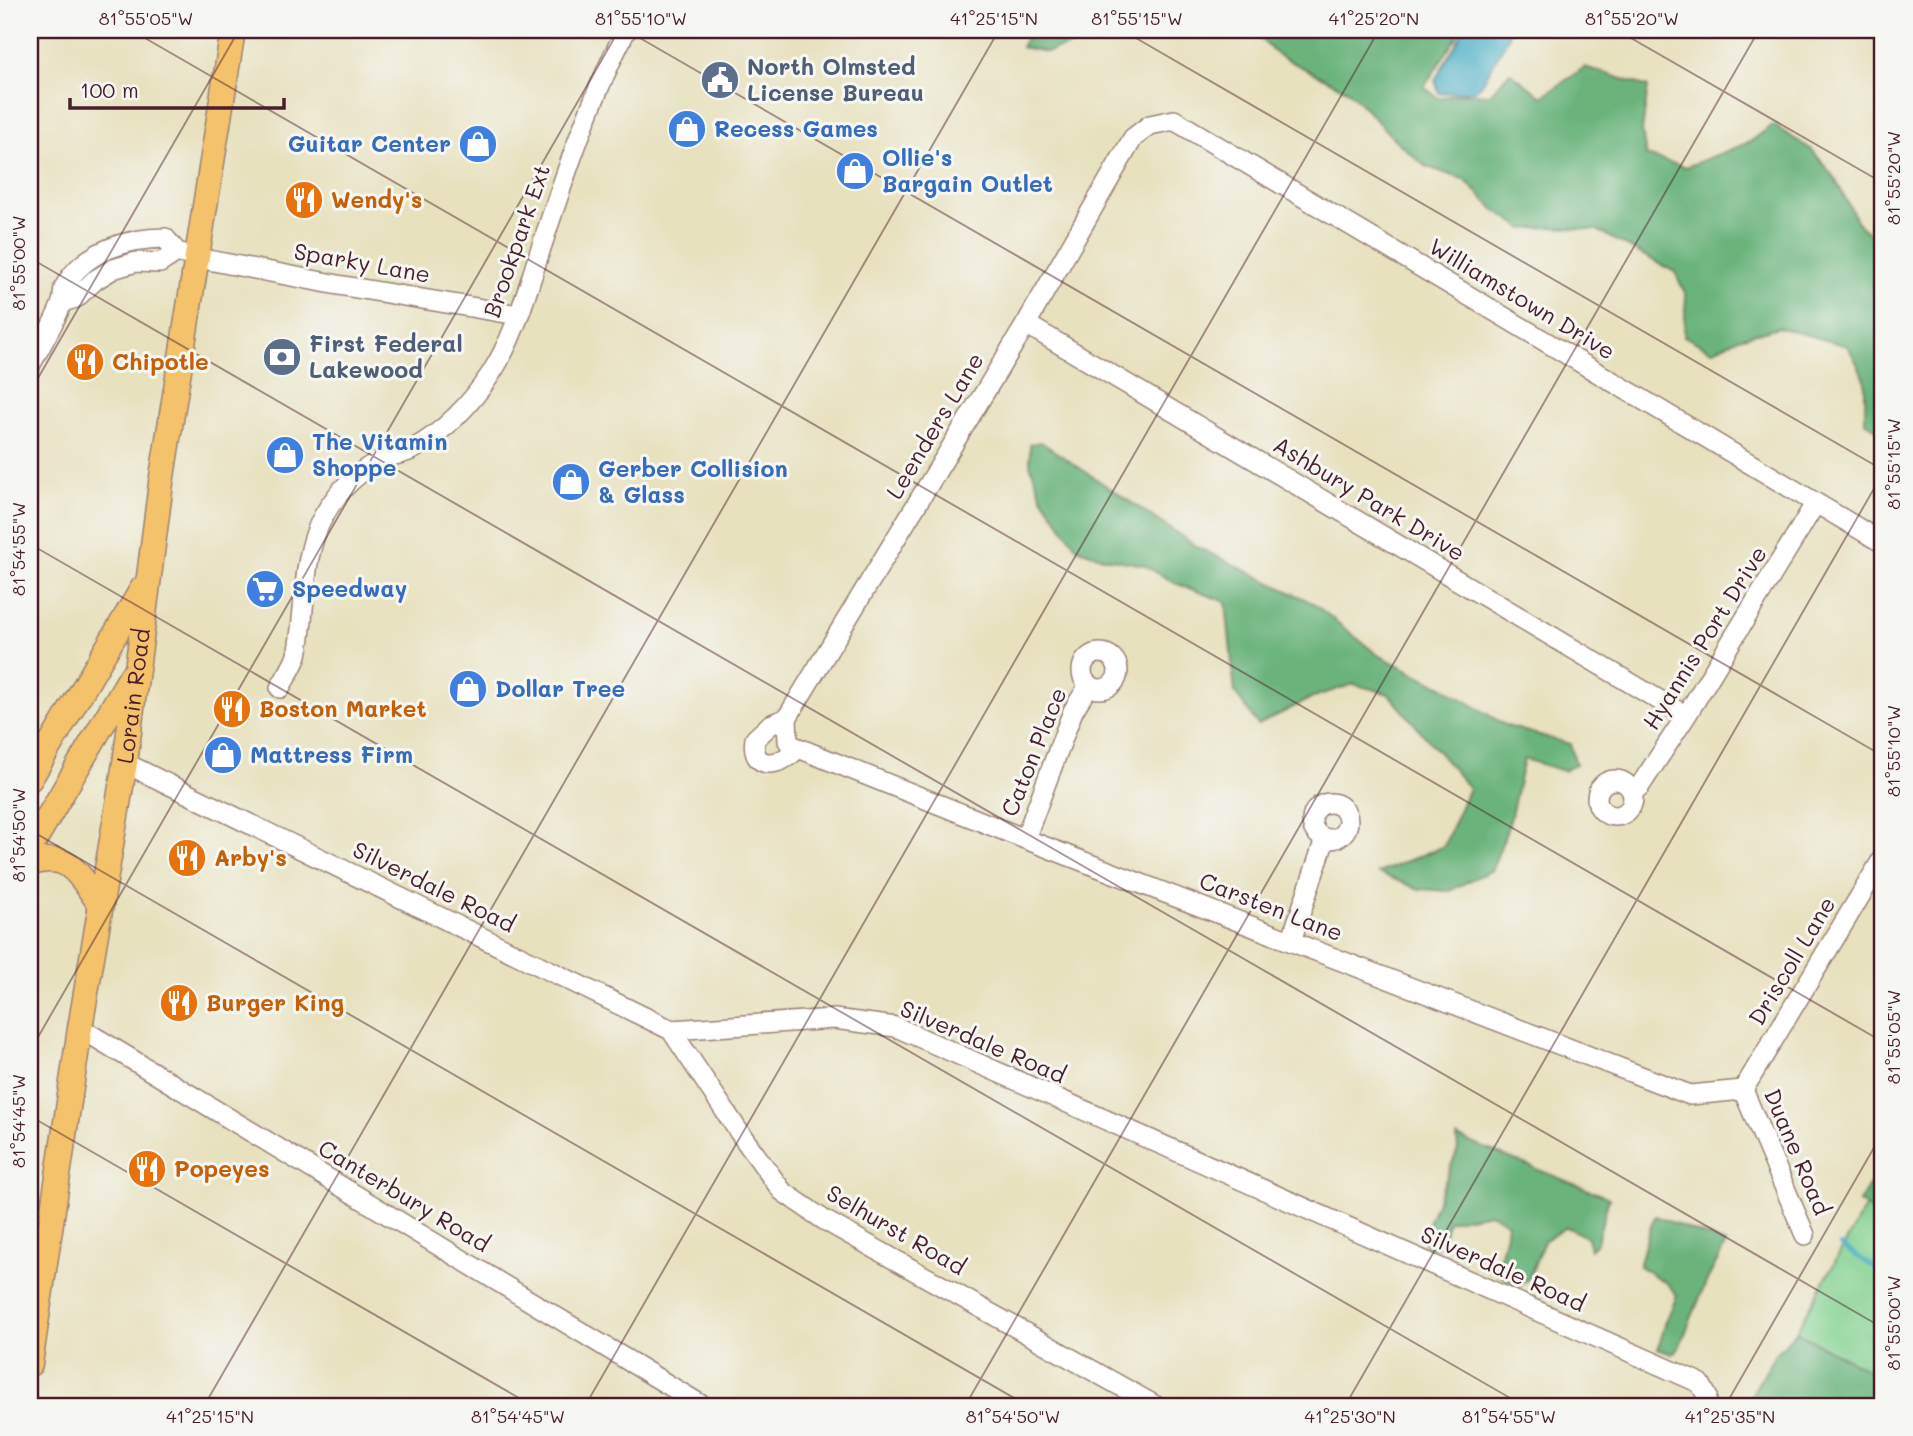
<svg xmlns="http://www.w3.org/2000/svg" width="1913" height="1436" font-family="Mali,sans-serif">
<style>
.green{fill:#84d291;stroke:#67785e;stroke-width:2}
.forest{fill:#6bb47b;stroke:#5a6a53;stroke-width:2}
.water{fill:#43acc3;stroke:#466677;stroke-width:2}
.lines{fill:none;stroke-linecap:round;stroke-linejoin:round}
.stream{stroke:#43acc3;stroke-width:4.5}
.minor-casing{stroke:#988074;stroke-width:22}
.major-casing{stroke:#988074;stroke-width:27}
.minor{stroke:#fff;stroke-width:19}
.major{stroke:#f4c26a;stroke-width:24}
.ticks{fill:none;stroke:#4a1f2b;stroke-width:2;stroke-opacity:0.45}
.labels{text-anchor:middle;stroke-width:6;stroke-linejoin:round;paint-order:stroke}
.service-label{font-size:23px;font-weight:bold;fill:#4e5e75;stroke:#f6f6f2;text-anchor:start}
.shop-label{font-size:23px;font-weight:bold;fill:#366cbe;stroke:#f6f6f2;text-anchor:start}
.food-label{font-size:23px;font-weight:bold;fill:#c56008;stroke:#f6f6f2;text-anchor:start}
.street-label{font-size:23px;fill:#4a1f2b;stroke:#f6f6f2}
.neatline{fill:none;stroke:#4a1f2b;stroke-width:2.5}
.ticks-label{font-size:18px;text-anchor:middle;fill:#4a1f2b}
</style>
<rect width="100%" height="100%" fill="#f6f6f2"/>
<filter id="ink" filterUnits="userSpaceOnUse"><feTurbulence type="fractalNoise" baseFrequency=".0143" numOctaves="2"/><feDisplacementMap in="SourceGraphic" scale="14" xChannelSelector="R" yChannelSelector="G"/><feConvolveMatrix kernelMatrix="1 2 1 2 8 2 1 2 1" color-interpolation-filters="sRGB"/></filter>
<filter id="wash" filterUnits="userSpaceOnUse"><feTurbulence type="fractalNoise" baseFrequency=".00686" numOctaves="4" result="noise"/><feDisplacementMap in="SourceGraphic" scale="28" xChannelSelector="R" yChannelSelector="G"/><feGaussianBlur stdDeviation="1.57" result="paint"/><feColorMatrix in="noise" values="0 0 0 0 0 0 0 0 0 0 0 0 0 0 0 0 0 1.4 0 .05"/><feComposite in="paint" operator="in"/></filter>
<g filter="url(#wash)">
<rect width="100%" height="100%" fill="#e7e1be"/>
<path class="green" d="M 1866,1206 L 1883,1218 L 1883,1378 L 1796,1332 Z"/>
<path class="forest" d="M 1031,30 L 1101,30 L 1092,39 L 1047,52 L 1021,47 Z
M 1252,30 L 1461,30 L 1424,87 L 1438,98 L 1464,93 L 1489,95 L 1510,72 L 1542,97 L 1585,67 L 1648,87 L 1642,131 L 1646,156 L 1686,167 L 1750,142 L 1773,125 L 1812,150 L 1834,177 L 1860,226 L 1883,245 L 1883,433 L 1865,422 L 1865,379 L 1848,346 L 1778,327 L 1739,338 L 1712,351 L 1684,336 L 1686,295 L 1675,272 L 1597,230 L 1552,227 L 1524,229 L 1494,209 L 1465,180 L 1425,166 L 1392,137 L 1349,91 L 1276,54 Z
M 1041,442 L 1199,548 L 1313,603 L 1378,655 L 1446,689 L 1507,726 L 1570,744 L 1576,764 L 1564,771 L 1524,759 L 1509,824 L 1492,870 L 1448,891 L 1419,889 L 1378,873 L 1444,846 L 1469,788 L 1389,694 L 1354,684 L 1313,697 L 1258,725 L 1235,693 L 1226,602 L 1175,583 L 1144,565 L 1101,557 L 1077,548 L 1042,497 L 1030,464 L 1030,444 Z
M 1457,1137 L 1609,1198 L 1597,1241 L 1590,1250 L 1587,1237 L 1566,1227 L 1544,1241 L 1529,1278 L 1518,1288 L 1490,1267 L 1501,1255 L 1508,1223 L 1490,1213 L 1448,1221 L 1443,1242 L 1433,1250 L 1424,1245 L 1422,1238 L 1458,1149 Z
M 1883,1163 L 1883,1218 L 1859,1202 Z
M 1655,1216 L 1726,1244 L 1707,1280 L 1679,1348 L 1672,1354 L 1658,1349 L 1666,1321 L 1677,1296 L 1668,1284 L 1639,1266 L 1648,1234 Z
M 1796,1332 L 1883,1378 L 1883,1406 L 1745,1406 L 1774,1356 Z"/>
<path class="water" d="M 1464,30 L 1509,30 L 1508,38 L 1482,84 L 1475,91 L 1439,93 L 1435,80 Z"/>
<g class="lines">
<path class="stream" d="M 1840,1245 L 1883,1273"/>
</g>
</g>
<g filter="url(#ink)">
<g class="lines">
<g class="minor-casing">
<path id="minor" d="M 62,302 L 76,298 L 95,280 L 113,269 L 136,262 L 160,263 L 177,252
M 1026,324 L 1686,716
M 30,366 C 38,350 58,317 62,302 C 64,296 62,291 65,286 C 84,251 128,238 165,238 L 177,252 L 198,258 L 338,285 L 518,315
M1082 671a18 18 0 1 1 36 0a18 18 0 1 1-36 0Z
M 280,688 C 285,678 294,666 297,655 C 307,609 300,558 324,515 C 338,491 359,470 385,458 C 395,454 405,454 415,448 C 446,430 470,405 490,375 C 516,336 528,286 543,242 C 567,169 591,98 626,30
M 787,718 L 770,725 L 755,739 C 750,772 781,767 798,748
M 125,763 L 671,1030 L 834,1019 L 896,1027 L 1700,1383 L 1707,1396 L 1705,1406
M1597 798a18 18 0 1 1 36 0a18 18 0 1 1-36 0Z
M 1632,793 L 1640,786 L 1686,716 L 1815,504
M1312 821a18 18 0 1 1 36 0a18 18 0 1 1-36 0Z
M 1025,839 L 1073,711 L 1089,685
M 1291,941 L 1325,839
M 80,1028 L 703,1406
M 671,1030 L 739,1132 L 782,1191 L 824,1220 L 1156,1406
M 1743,1090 L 1690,1095 L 1025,839 L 791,745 L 788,741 L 787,718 L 1026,324 L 1133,138 L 1150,125 L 1174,120 L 1883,543
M 1743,1090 L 1883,858
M 1743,1090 L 1805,1235"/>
</g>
<g class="major-casing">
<g id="major">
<path d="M 30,779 L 142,589"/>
<path d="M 30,848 L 131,676"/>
<path d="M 30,864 C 70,849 81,878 101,906"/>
<path id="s1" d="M 30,1364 L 80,1028 L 125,763 L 161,483 L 233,30"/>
</g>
</g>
<use href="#minor" class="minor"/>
<use href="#major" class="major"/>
</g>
</g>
<path class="ticks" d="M 131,30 L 1883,1042M 626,30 L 1883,756M 1122,30 L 1883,470M 1617,30 L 1883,183M 30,258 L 1883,1328M 30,392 L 239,30M 30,544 L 1524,1406M 30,830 L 1028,1406M 30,1051 L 619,30M 30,1116 L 533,1406M 30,1402 L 37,1406M 204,1406 L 999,30M 585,1406 L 1379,30M 965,1406 L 1759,30M 1345,1406 L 1883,473M 1725,1406 L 1883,1132"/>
<defs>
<g id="civic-disc" transform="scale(2.0125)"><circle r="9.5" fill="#5c6f8a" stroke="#f6f6f2"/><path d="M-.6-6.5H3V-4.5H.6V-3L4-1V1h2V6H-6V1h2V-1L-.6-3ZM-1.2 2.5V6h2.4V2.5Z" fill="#fff"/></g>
<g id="shop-disc" transform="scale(2.0125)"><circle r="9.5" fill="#3f7fe0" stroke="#f6f6f2"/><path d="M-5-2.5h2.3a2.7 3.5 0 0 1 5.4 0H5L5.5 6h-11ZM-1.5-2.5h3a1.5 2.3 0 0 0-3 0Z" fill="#fff"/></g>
<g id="restaurant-disc" transform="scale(2.0125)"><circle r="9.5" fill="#e8710a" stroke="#f6f6f2"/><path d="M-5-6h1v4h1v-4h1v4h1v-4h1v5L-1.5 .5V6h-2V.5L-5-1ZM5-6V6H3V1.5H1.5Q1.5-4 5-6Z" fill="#fff"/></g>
<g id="bank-disc" transform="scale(2.0125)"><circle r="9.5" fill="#5c6f8a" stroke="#f6f6f2"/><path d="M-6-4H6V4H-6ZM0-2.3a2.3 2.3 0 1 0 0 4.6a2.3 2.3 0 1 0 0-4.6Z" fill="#fff"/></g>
<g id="supermarket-disc" transform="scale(2.0125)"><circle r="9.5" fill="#3f7fe0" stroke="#f6f6f2"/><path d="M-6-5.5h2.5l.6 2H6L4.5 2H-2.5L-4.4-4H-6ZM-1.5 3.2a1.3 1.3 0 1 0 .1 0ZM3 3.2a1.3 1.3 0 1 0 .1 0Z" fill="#fff"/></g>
</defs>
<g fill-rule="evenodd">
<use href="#civic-disc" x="720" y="80"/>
<use href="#shop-disc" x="687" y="129"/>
<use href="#shop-disc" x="478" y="144"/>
<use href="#shop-disc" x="855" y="171"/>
<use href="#restaurant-disc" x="304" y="200"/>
<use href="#bank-disc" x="282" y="357"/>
<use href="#restaurant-disc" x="85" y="362"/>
<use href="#shop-disc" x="285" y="455"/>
<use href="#shop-disc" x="571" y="482"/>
<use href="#supermarket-disc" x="265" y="589"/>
<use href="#shop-disc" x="468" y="689"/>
<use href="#restaurant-disc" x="232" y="709"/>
<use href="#shop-disc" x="223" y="755"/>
<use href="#restaurant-disc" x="187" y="858"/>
<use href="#restaurant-disc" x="179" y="1003"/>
<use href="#restaurant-disc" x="147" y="1169"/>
</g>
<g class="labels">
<g class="service-label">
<text x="747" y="75">North Olmsted<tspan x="747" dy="26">License Bureau</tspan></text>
<text x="309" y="352">First Federal<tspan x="309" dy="26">Lakewood</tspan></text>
</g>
<g class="shop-label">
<text x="714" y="137">Recess Games</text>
<text x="451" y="152" text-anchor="end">Guitar Center</text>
<text x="882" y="166">Ollie's<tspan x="882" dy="26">Bargain Outlet</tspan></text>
<text x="312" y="450">The Vitamin<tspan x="312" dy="26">Shoppe</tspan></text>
<text x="598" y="477">Gerber Collision<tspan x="598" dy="26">&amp; Glass</tspan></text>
<text x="292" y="597">Speedway</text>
<text x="495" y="697">Dollar Tree</text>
<text x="250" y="763">Mattress Firm</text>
</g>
<g class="food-label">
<text x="331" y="208">Wendy's</text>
<text x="112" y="370">Chipotle</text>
<text x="259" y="717">Boston Market</text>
<text x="214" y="866">Arby's</text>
<text x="206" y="1011">Burger King</text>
<text x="174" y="1177">Popeyes</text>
</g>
<g class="street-label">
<text transform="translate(517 241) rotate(-71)" y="8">Brookpark Ext</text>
<text transform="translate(362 263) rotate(10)" y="8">Sparky Lane</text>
<text transform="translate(1522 299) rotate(31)" y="8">Williamstown Drive</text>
<text transform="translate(935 426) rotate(-59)" y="8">Leenders Lane</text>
<text transform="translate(1369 499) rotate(31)" y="8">Ashbury Park Drive</text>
<text transform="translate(1705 638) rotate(-58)" y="8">Hyannis Port Drive</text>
<text dy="8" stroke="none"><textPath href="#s1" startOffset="676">Lorain Road</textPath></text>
<text transform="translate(1034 752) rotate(-68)" y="8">Caton Place</text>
<text transform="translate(434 887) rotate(26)" y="8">Silverdale Road</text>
<text transform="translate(1271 907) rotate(21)" y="8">Carsten Lane</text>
<text transform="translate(1792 961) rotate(-59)" y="8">Driscoll Lane</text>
<text transform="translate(983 1042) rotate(23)" y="8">Silverdale Road</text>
<text transform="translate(1797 1152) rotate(67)" y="8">Duane Road</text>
<text transform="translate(404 1196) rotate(31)" y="8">Canterbury Road</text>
<text transform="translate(896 1230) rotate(30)" y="8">Selhurst Road</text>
<text transform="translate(1503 1269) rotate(24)" y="8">Silverdale Road</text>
</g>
</g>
<rect width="1913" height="1436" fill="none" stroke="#f6f6f2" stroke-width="77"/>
<path d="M70 98v10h214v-10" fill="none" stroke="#4a1f2b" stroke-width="3.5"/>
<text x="80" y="98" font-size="21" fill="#4a1f2b" stroke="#f6f6f2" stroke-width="5" paint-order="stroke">100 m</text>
<rect x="38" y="38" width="1836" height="1360" class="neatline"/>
<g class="ticks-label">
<text x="146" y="25">81°55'05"W</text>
<text x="641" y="25">81°55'10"W</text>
<text x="994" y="25">41°25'15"N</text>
<text x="1137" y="25">81°55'15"W</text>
<text x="1374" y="25">41°25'20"N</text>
<text x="1632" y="25">81°55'20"W</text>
<text transform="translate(1894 178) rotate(-90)" y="6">81°55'20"W</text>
<text transform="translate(19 263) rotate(-90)" y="6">81°55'00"W</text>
<text transform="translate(1894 464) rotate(-90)" y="6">81°55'15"W</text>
<text transform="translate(19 549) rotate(-90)" y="6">81°54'55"W</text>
<text transform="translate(1894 751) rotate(-90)" y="6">81°55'10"W</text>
<text transform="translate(19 835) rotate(-90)" y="6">81°54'50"W</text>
<text transform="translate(1894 1037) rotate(-90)" y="6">81°55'05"W</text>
<text transform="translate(19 1121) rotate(-90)" y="6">81°54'45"W</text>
<text transform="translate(1894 1323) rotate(-90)" y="6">81°55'00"W</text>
<text x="210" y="1423">41°25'15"N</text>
<text x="518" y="1423">81°54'45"W</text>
<text x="1013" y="1423">81°54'50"W</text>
<text x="1350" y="1423">41°25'30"N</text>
<text x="1509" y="1423">81°54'55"W</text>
<text x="1730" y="1423">41°25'35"N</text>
</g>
</svg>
